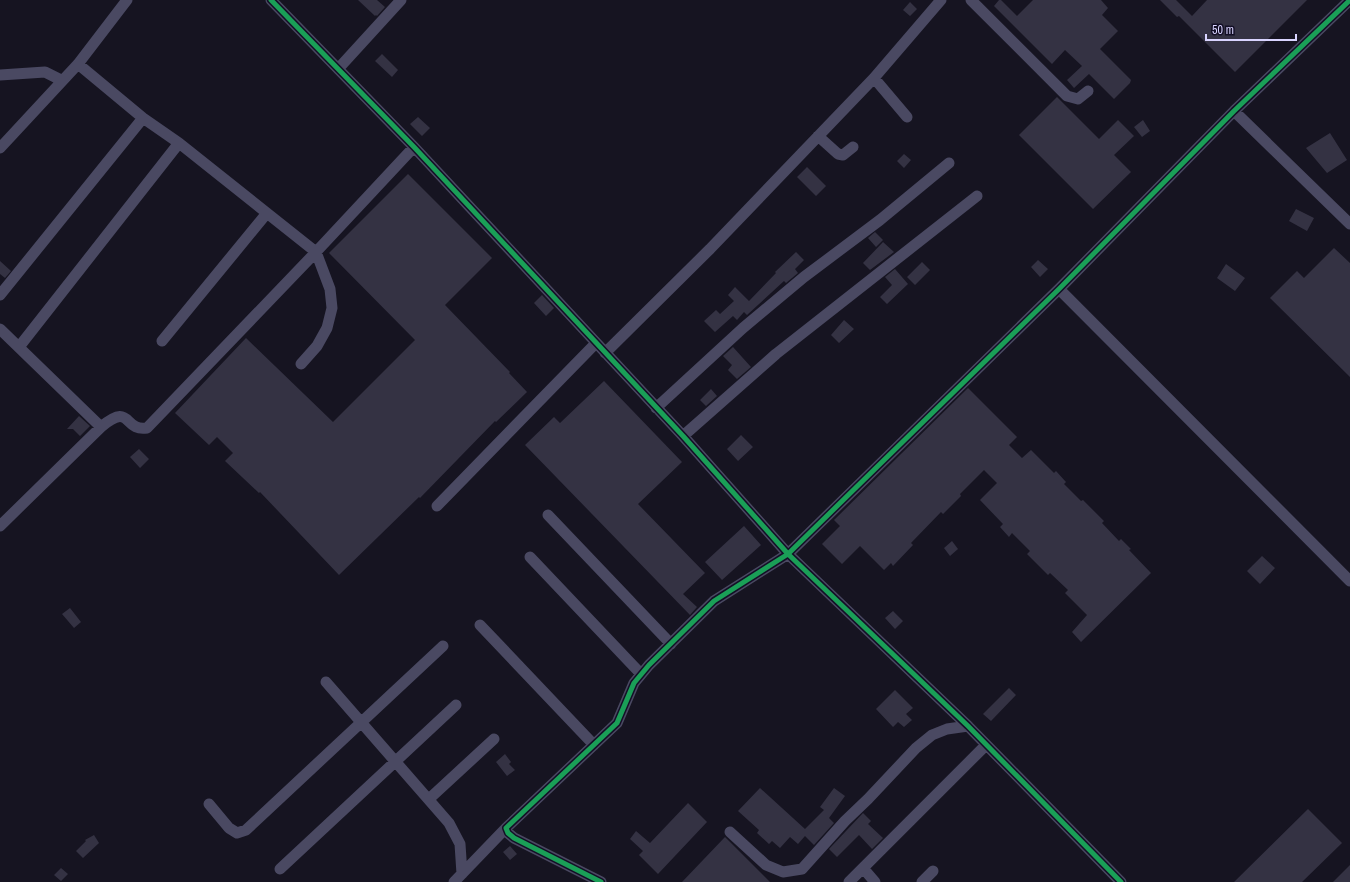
<svg xmlns="http://www.w3.org/2000/svg" width="1350" height="882" font-family="'Archivo Narrow',sans-serif">
<style>
.building{fill:#343243}
.lines{fill:none;stroke-linecap:round;stroke-linejoin:round}
.minor{stroke:#4a4962;stroke-width:11}
.cycleway-casing{stroke:#130f26;stroke-width:8}
.cycleway{stroke:#1a9f57;stroke-width:5}
</style>
<rect width="100%" height="100%" fill="#161421"/>
<path class="building" d="M 358,0 L 377,0 L 385,7 L 377,16 L 376,15 L 375,16 Z
M 999,0 L 1001,0 L 1017,16 L 1033,0 L 1101,0 L 1108,8 L 1102,15 L 1118,31 L 1100,49 L 1131,80 L 1130,83 L 1114,99 L 1089,74 L 1074,88 L 1067,80 L 1082,66 L 1065,50 L 1052,64 L 994,6 Z
M 1160,0 L 1176,0 L 1192,16 L 1207,0 L 1307,0 L 1235,72 L 1179,16 L 1177,17 Z
M 910,2 L 917,9 L 910,16 L 903,10 Z
M 382,54 L 398,70 L 392,77 L 375,61 Z
M 1057,97 L 1099,139 L 1118,120 L 1134,136 L 1114,155 L 1131,172 L 1093,209 L 1019,135 Z
M 418,117 L 430,128 L 422,136 L 410,124 Z
M 1143,120 L 1150,131 L 1142,137 L 1134,127 Z
M 1330,133 L 1347,160 L 1327,173 L 1306,148 Z
M 904,154 L 911,160 L 904,168 L 897,161 Z
M 807,167 L 826,186 L 816,196 L 797,177 Z
M 408,174 L 492,258 L 445,305 L 510,372 L 509,373 L 527,392 L 496,422 L 495,421 L 420,498 L 419,497 L 339,575 L 260,492 L 259,493 L 225,461 L 233,453 L 217,437 L 209,445 L 175,413 L 246,338 L 333,422 L 415,340 L 329,253 Z
M 1296,209 L 1314,218 L 1307,231 L 1289,221 Z
M 875,232 L 883,240 L 876,247 L 868,238 Z
M 883,242 L 894,252 L 870,270 L 863,263 Z
M 1334,248 L 1350,263 L 1350,377 L 1270,298 L 1297,271 L 1304,278 Z
M 796,252 L 804,260 L 795,269 L 798,273 L 786,283 L 784,281 L 747,315 L 744,312 L 737,320 L 733,316 L 715,332 L 704,321 L 716,310 L 720,314 L 734,301 L 728,295 L 735,287 L 749,301 L 776,273 L 775,272 Z
M 1038,260 L 1048,269 L 1040,277 L 1031,267 Z
M 0,261 L 11,271 L 5,278 L 0,274 Z
M 922,262 L 930,270 L 915,285 L 907,277 Z
M 1226,264 L 1245,278 L 1235,291 L 1217,278 Z
M 895,269 L 908,284 L 887,304 L 880,297 L 892,285 L 885,277 Z
M 542,295 L 554,308 L 546,316 L 534,303 Z
M 844,320 L 854,329 L 839,343 L 831,335 Z
M 733,347 L 751,367 L 737,379 L 728,370 L 732,365 L 723,356 Z
M 604,381 L 682,462 L 638,504 L 705,573 L 683,594 L 697,607 L 690,615 L 525,445 L 554,417 L 560,423 Z
M 968,388 L 1017,437 L 1009,445 L 1022,458 L 1031,450 L 1054,473 L 1056,471 L 1066,482 L 1064,484 L 1081,501 L 1083,500 L 1104,521 L 1102,523 L 1119,541 L 1121,539 L 1131,549 L 1129,550 L 1151,573 L 1081,642 L 1072,632 L 1087,615 L 1065,593 L 1068,590 L 1050,573 L 1048,575 L 1027,554 L 1030,551 L 1012,533 L 1009,537 L 1000,527 L 1003,524 L 980,500 L 997,483 L 984,470 L 960,494 L 961,496 L 943,514 L 941,512 L 911,543 L 913,545 L 893,566 L 891,563 L 884,570 L 860,546 L 842,564 L 822,544 L 840,526 L 834,520 Z
M 711,389 L 717,396 L 706,406 L 700,400 Z
M 79,416 L 90,426 L 80,436 L 73,429 L 67,429 Z
M 741,435 L 753,447 L 738,461 L 727,449 Z
M 139,449 L 149,459 L 140,468 L 130,457 Z
M 744,526 L 761,545 L 722,580 L 705,562 Z
M 952,541 L 958,549 L 950,556 L 944,548 Z
M 1262,556 L 1275,568 L 1260,584 L 1247,571 Z
M 70,608 L 81,622 L 74,628 L 62,614 Z
M 893,611 L 903,621 L 895,629 L 885,618 Z
M 1009,688 L 1016,695 L 991,721 L 983,714 Z
M 895,690 L 913,708 L 906,714 L 912,720 L 904,727 L 898,722 L 893,727 L 876,709 Z
M 505,754 L 511,762 L 509,764 L 515,770 L 507,776 L 496,762 Z
M 760,788 L 805,829 L 824,810 L 820,807 L 834,788 L 845,796 L 829,818 L 834,823 L 814,845 L 805,836 L 798,844 L 790,837 L 780,848 L 772,841 L 769,844 L 757,833 L 759,830 L 738,811 Z
M 688,803 L 707,822 L 658,874 L 639,855 L 643,851 L 630,839 L 636,831 L 650,843 Z
M 1308,809 L 1342,843 L 1302,882 L 1234,882 Z
M 863,813 L 871,821 L 868,824 L 883,838 L 872,849 L 859,835 L 837,857 L 829,849 Z
M 94,835 L 99,843 L 83,858 L 76,851 L 86,841 L 85,840 Z
M 725,837 L 770,882 L 682,882 Z
M 510,846 L 517,854 L 510,860 L 503,852 Z
M 1350,865 L 1350,882 L 1333,882 Z
M 61,868 L 68,874 L 61,881 L 54,875 Z"/>
<g class="lines">
<path class="minor" d="M 271,0 L 414,147 L 683,436 L 788,554 L 968,726 L 1121,882
M 971,0 L 1067,96 L 1078,99 L 1088,91
M 78,64 L 143,118 L 179,143 L 316,252 L 330,289 L 332,308 L 327,328 L 317,346 L 301,364
M 338,69 L 401,0
M 0,75 L 45,72 L 61,80
M 874,78 L 907,117
M 1234,111 L 1350,224
M 818,136 L 838,154 L 843,155 L 853,147
M 0,148 L 78,64 L 127,0
M 1059,289 L 1350,581
M 0,295 L 143,118
M 0,329 L 101,427 C 132,401 123,432 147,428 L 316,252 L 414,147
M 162,341 L 267,213
M 19,347 L 179,143
M 605,353 L 710,249 L 874,78 L 941,0
M 656,408 L 743,328 L 804,277 L 880,220 L 949,163
M 683,436 L 776,354 L 977,196
M 437,506 L 596,343
M 548,515 L 671,644
M 0,526 L 101,427
M 530,557 L 641,674
M 480,625 L 594,745
M 326,682 L 449,823 L 460,844 L 462,874
M 429,799 L 494,739
M 209,804 L 229,828 L 237,833 L 246,830 L 443,646
M 730,832 L 766,865 L 783,872 L 802,869 L 845,821 L 868,799 L 916,748 L 932,735 L 947,729 L 968,726
M 863,868 L 875,882
M 280,869 L 456,705
M 454,882 L 506,828
M 601,882 L 514,838 L 508,833 L 506,828 L 617,723 L 634,683 L 649,665 L 714,601 L 788,554 L 1059,289 L 1234,111 L 1350,0
M 849,882 L 986,745
M 922,882 L 933,871"/>
<g class="cycleway-casing">
<path id="cycleway" d="M 271,0 L 414,147 L 683,436 L 788,554 L 968,726 L 1121,882
M 601,882 L 514,838 L 508,833 L 506,828 L 617,723 L 634,683 L 649,665 L 714,601 L 788,554 L 1059,289 L 1234,111 L 1350,0"/>
</g>
<use href="#cycleway" class="cycleway"/>
</g>
<path d="M1206 34v6h90v-6" fill="none" stroke="#d9d4ff" stroke-width="2"/>
<text x="1212" y="34" font-size="12" fill="#d9d4ff" stroke="#130f26" stroke-width="3" paint-order="stroke">50 m</text>
</svg>
